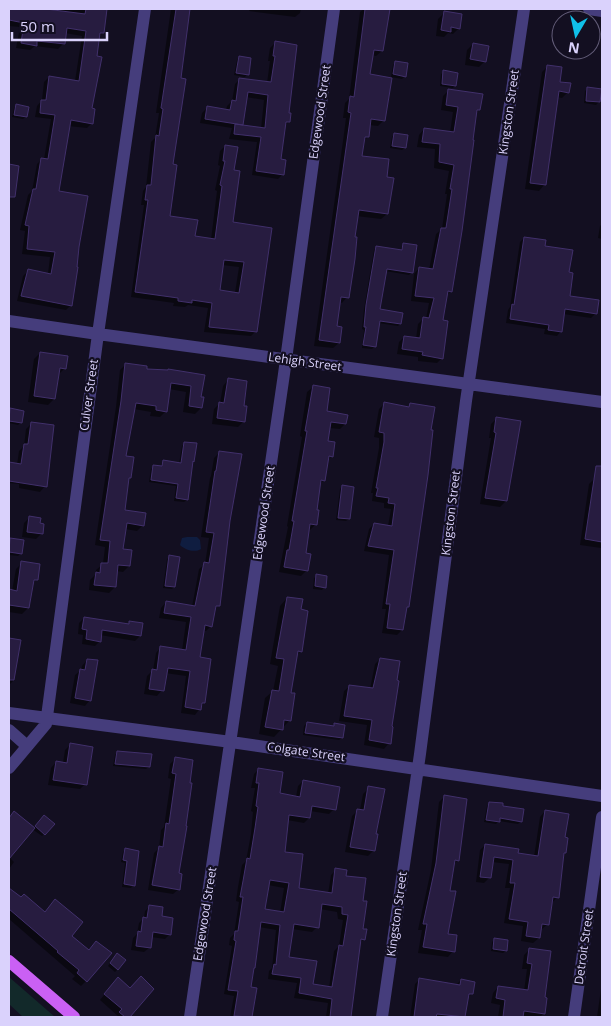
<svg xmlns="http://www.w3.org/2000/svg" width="611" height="1026" font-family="'Open Sans',sans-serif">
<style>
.green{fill:#12292a}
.water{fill:#0f1d40}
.shadow{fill:#0007;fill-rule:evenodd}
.building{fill:#271c40;stroke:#41306b;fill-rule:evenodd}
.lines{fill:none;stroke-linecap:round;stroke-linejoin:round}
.minor{stroke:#453d7c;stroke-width:12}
.major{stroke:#ca60f4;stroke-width:12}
.labels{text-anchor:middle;stroke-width:4.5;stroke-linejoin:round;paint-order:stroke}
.street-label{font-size:12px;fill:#dad2fc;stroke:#130f21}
</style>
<rect width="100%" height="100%" fill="#130f21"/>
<path class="green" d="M 9,977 L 55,1017 L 23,1017 L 9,1004 Z"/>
<path class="water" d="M 187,537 L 197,537 L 200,540 L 201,549 C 195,553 185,550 180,545 L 182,538 Z"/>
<path class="shadow" d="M 9,9 L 107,9 L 103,33 L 98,37 L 91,109 L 92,123 L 87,128 L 68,126 L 57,192 L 78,247 L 71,305 L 66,310 L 17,301 L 23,276 L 28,271 L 48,274 L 50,257 L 22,254 L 25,231 L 20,230 L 28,195 L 32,191 L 37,164 L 42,159 L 44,159 L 51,119 L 35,117 L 37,106 L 42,100 L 44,82 L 49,77 L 75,81 L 82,36 L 65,33 L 63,44 L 58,49 L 35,46 L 30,50 L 16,48 L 20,27 L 9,26 Z
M 171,9 L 189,9 L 179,79 L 171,165 L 168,217 L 194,237 L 211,240 L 217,191 L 215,190 L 220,166 L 218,165 L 220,151 L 225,146 L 233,171 L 231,223 L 270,229 L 256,331 L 251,336 L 204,332 L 208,308 L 188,305 L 185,307 L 173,306 L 174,303 L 131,297 L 144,205 L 141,205 L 143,191 L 146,187 L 151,142 L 155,138 L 159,113 L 156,113 ZM 222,265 L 239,267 L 235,293 L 218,291 Z
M 250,9 L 301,9 L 300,13 L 295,17 L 249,11 Z
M 364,9 L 388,10 L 382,51 L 376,56 L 372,55 L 369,75 L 384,120 L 378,126 L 369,125 L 368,137 L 363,141 L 361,157 L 386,179 L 392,179 L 387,214 L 381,219 L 356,216 L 347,297 L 342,303 L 339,302 L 335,327 L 339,343 L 333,348 L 314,346 L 343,141 L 346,118 L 343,118 L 345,103 L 349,99 L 360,12 Z
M 444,13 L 459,28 L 453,34 L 448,33 L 444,37 L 436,36 L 438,19 Z
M 275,43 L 289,122 L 285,125 L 280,160 L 283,174 L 278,179 L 252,175 L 257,142 L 229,139 L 232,128 L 200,123 L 202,113 L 207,108 L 226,111 L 227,106 L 232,101 L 235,84 L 240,79 L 267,83 L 270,61 L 268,61 L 270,48 ZM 246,97 L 264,100 L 261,129 L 240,126 L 242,124 Z
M 473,44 L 485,61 L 479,67 L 465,65 L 467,50 Z
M 239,57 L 247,74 L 245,77 L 234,75 L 237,60 Z
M 396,62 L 405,76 L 402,79 L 391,77 L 393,65 Z
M 548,66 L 568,92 L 562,98 L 557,97 L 544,185 L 539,191 L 525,189 L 542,72 Z
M 444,72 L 455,85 L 453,88 L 440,86 L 441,74 Z
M 588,88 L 599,102 L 596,105 L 584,103 L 585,91 Z
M 449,90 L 479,110 L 476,113 L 451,291 L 446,296 L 442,322 L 442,358 L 437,363 L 418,361 L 418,357 L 397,354 L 399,342 L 404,337 L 416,339 L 418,324 L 423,319 L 426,319 L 429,303 L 411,301 L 414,274 L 419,268 L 429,270 L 436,234 L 442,229 L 447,194 L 445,194 L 449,171 L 434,168 L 435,149 L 417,147 L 419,135 L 424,129 L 450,133 L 453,112 L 441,110 L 443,96 Z
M 16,106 L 27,108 L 26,117 L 23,119 L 12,117 L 14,108 Z
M 394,134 L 405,148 L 402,150 L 390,148 L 392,137 Z
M 602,224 L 602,239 L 598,238 L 600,226 Z
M 524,238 L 568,273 L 568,297 L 596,313 L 591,318 L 563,314 L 561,331 L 557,336 L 544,334 L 545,329 L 506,323 L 508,310 L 510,307 L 520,242 Z
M 403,244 L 412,272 L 409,275 L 385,271 L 379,310 L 400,324 L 398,326 L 378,323 L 375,346 L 372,349 L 362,348 L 364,330 L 362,329 L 364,309 L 374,250 L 376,247 L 400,251 Z
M 40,353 L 65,368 L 59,374 L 54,399 L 48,405 L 28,402 L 34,359 Z
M 126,364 L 146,370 L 203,376 L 200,398 L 201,408 L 195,414 L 183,412 L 186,392 L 169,389 L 166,411 L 160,417 L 150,416 L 151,412 L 134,409 L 125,457 L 130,477 L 128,480 L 124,511 L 143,525 L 137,531 L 125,529 L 121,550 L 129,566 L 123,572 L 116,571 L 115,587 L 109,593 L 89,590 L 90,580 L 96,574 L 96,570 L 103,564 L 105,547 L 95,545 L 116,407 L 120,370 Z
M 228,380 L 242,407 L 243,422 L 238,427 L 212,424 L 214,409 L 220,403 L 223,386 Z
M 313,387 L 325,412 L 345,424 L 340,429 L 329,428 L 327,442 L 332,456 L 327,461 L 324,480 L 319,485 L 315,511 L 316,524 L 310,530 L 308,530 L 304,554 L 307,570 L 301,576 L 279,572 L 288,527 L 287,526 L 302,437 L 300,436 L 307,392 Z
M 384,404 L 407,407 L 410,405 L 408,607 L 405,609 L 402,630 L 397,635 L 382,633 L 386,609 L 382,609 L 389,555 L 364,551 L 369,529 L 374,524 L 388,526 L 391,509 L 384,508 L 384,503 L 372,501 L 373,493 L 371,493 L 379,448 L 379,438 L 374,437 L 379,409 Z
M 11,410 L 21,422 L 18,425 L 9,423 L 9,412 Z
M 497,418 L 506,501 L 500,507 L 480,504 L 491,438 L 489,438 L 491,424 Z
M 32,423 L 45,486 L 40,492 L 19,488 L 19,484 L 9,483 L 9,464 L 17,465 L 19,451 L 24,446 L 26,429 Z
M 185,443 L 193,461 L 191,463 L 187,500 L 184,502 L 174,501 L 176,486 L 149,482 L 151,469 L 154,466 L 160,467 L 163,461 L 179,464 L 182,446 Z
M 220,452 L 229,520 L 218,605 L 214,610 L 211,626 L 206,631 L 203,631 L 198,658 L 204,703 L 195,715 L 181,713 L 186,676 L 165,673 L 162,690 L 157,696 L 144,694 L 147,676 L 153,670 L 156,653 L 161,647 L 182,651 L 186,622 L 159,618 L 161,608 L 166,602 L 192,607 L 199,569 L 205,564 L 209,538 L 201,537 L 210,478 L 211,476 L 214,458 Z
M 595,478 L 602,480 L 602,546 L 601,548 L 580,545 L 589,484 Z
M 342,486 L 349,519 L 346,521 L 336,520 L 340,489 Z
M 30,517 L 42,533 L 36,539 L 22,537 L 24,523 Z
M 10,540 L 21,553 L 18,556 L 9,555 L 9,541 Z
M 170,557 L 174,587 L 172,589 L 163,588 L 167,559 Z
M 22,563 L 36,580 L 32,584 L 28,608 L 22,614 L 9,612 L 9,591 L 12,591 L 16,569 Z
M 317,576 L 324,587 L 322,590 L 313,589 L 314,578 Z
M 287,598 L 300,610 L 301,651 L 296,656 L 289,694 L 289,721 L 274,737 L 259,734 L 265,698 L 273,691 L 278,666 L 270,664 L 280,606 Z
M 84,618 L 127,625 L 130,622 L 140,636 L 135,641 L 100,635 L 100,641 L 95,646 L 82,644 L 83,635 L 78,634 L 79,623 Z
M 9,639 L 19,641 L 13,681 L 9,685 Z
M 380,659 L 389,743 L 384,749 L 364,745 L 367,725 L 339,721 L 344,691 L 350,686 L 370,689 L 375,664 Z
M 87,660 L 90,700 L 85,706 L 70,703 L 75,675 L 81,670 L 82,666 Z
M 307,723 L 332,727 L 335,724 L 342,738 L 339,740 L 303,735 L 304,726 Z
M 71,744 L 85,784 L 80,789 L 48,785 L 51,768 L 56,762 L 63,763 L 65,750 Z
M 117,752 L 149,767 L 146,769 L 113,766 L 115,755 Z
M 175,759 L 192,761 L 178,874 L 179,889 L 173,894 L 148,890 L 154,853 L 159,848 L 161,830 L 164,827 L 171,779 L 168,778 L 170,764 Z
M 259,769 L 278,794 L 296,797 L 298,786 L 303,781 L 334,809 L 329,814 L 310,811 L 309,818 L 304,823 L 287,820 L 284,853 L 298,889 L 328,894 L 331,875 L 336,870 L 345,877 L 362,902 L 361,930 L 364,939 L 359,944 L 349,1017 L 326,1017 L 328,1003 L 294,998 L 297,983 L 268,979 L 269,971 L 272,968 L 276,930 L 259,927 L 249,988 L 255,989 L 251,1017 L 230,1017 L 234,996 L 224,994 L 232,946 L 229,945 L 230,938 L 234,934 L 239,902 L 236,901 L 238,887 L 242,865 L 246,861 L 251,834 L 253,812 L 251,811 L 255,788 L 251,788 L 254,774 ZM 268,885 L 284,888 L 280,913 L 264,910 ZM 320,909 L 337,912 L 338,919 L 343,920 L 339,946 L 334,951 L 329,988 L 312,985 L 288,958 L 292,929 L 312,932 L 317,927 Z
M 369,788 L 374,850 L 368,856 L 345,852 L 352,816 L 358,810 L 360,810 L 363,794 Z
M 445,796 L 458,860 L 453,865 L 449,892 L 447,935 L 453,951 L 448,957 L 418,953 L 422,930 L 418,930 L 431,870 L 439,802 Z
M 490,803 L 501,807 L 521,821 L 518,824 L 499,821 L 496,824 L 484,822 L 487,806 Z
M 545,811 L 564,838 L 565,853 L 563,855 L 557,897 L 552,903 L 548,924 L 542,929 L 540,929 L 539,938 L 533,943 L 521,941 L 523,926 L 504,923 L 510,888 L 505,888 L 509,864 L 492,862 L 489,878 L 484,883 L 476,882 L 480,850 L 485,845 L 517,854 L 534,857 L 540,817 Z
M 14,813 L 33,829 L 41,820 L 53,824 L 42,836 L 32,829 L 9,857 L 9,819 Z
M 125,850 L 133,885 L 131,888 L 122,887 L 125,863 L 121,862 L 123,852 Z
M 9,857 L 14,862 L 9,869 Z
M 9,890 L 44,913 L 70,936 L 86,981 L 81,986 L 72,979 L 75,976 L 9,919 Z
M 150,906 L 160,917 L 170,934 L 165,939 L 151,937 L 149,948 L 144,952 L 131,950 L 133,938 L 137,934 L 139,923 L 144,918 L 145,911 Z
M 495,939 L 506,951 L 503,953 L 491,951 L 492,942 Z
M 530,949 L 543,998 L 544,1013 L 540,1017 L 498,1017 L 500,1005 L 491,1003 L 493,993 L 498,987 L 524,991 L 527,969 L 522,969 L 524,955 Z
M 115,957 L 118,969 L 115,972 L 108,966 Z
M 420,979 L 456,985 L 461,980 L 472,994 L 467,998 L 464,1017 L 410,1017 L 415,984 Z
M 602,982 L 602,1017 L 597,1017 Z
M 113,984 L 130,989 L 153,989 L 128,1017 L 119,1017 L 100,1000 Z"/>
<path class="building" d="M 9,9 L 46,9 L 85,14 L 86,9 L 107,9 L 104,33 L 100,33 L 97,56 L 102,57 L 92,108 L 95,109 L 93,124 L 71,120 L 59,191 L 88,196 L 79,247 L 77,267 L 78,267 L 72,306 L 21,296 L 28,269 L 51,274 L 55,252 L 27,249 L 29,226 L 25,225 L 33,189 L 36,189 L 41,158 L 48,159 L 55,115 L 40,113 L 41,100 L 46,100 L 49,76 L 79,81 L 86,31 L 67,28 L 65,44 L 37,41 L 37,46 L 21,43 L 24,23 L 9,20 Z
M 176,9 L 190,9 L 181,78 L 186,79 L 173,164 L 177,165 L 170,216 L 198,220 L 195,236 L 215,239 L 222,186 L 220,185 L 225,161 L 223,161 L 225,145 L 238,147 L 234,170 L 240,171 L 233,222 L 272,228 L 257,332 L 209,327 L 212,303 L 192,300 L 192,303 L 178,301 L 178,298 L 135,292 L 148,200 L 145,200 L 147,185 L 151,185 L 156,135 L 159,136 L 163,109 L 161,108 ZM 224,260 L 244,262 L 239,293 L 220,290 Z
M 365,9 L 390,9 L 383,51 L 374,50 L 370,74 L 392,78 L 385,121 L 371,119 L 369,137 L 365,137 L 362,156 L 389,159 L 387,177 L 394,178 L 388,214 L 359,210 L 355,237 L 357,237 L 355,259 L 349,298 L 341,297 L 337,326 L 342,327 L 340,343 L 319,340 L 348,134 L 351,113 L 348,112 L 350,96 L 354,97 Z
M 444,11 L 462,14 L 460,29 L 451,27 L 451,32 L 441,30 Z
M 275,41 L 297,45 L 289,113 L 291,113 L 290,122 L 286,122 L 281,159 L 286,160 L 284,175 L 256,171 L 261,137 L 234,134 L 235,124 L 265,128 L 268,95 L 248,92 L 243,125 L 205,119 L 207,106 L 230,110 L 232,100 L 236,101 L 239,78 L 271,82 L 275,56 L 273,56 Z
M 473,43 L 489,46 L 486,62 L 470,59 Z
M 239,56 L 251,58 L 249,75 L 236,73 Z
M 395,61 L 408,63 L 406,77 L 393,74 Z
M 547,65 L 562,67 L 560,82 L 571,83 L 569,93 L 559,91 L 546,185 L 530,183 Z
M 443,70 L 458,73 L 456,86 L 442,84 Z
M 587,87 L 602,89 L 600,102 L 586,101 Z
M 448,89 L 483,94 L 480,110 L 477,110 L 473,140 L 474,140 L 462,231 L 452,292 L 448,291 L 443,320 L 448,321 L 443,359 L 422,355 L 423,352 L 402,349 L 404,336 L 420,338 L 423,317 L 429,318 L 434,298 L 415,296 L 419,267 L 433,269 L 441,228 L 446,228 L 452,189 L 450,189 L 454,165 L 439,162 L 440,144 L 422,142 L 424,128 L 454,132 L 458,107 L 446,105 Z
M 16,104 L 29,107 L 27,117 L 14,115 Z
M 394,133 L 408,135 L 406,148 L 392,146 Z
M 9,164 L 19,166 L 15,197 L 9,197 Z
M 524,237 L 546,240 L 545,246 L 573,250 L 569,272 L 573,273 L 570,296 L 599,300 L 597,314 L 565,309 L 562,332 L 548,330 L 549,325 L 510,319 L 512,304 L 514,305 Z
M 403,243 L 417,245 L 413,273 L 387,269 L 380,309 L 403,313 L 401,324 L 380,321 L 376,347 L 363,345 L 366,327 L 364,327 L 366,305 L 376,246 L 402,250 Z
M 40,352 L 68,356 L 66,369 L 60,368 L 55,399 L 34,396 Z
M 125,363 L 147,366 L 147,369 L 168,370 L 168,369 L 205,375 L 201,397 L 204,397 L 202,408 L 189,406 L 191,386 L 171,383 L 167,412 L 156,410 L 156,406 L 136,403 L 126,456 L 134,457 L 131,478 L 129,478 L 125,510 L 146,513 L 144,526 L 127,523 L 123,549 L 132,550 L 130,566 L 118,565 L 116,587 L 94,585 L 96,572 L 100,573 L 101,563 L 108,563 L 110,541 L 100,540 L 121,401 Z
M 228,378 L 247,381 L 244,406 L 247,406 L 245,422 L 217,418 L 219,402 L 224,403 Z
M 313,385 L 330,388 L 327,411 L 348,415 L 346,424 L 331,422 L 328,441 L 335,442 L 333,457 L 329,456 L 325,481 L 321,480 L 317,510 L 319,510 L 317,525 L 310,524 L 306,553 L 311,554 L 308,571 L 284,567 L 287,550 L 289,550 L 294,521 L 292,521 L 307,431 L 305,431 Z
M 384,402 L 409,407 L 410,403 L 435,407 L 431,430 L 433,430 L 428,475 L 409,607 L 407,607 L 403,630 L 387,628 L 390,604 L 386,604 L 394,550 L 368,546 L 374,523 L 392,526 L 395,504 L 388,503 L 389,498 L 376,496 L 378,488 L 376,488 L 384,442 L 384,433 L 379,432 Z
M 10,408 L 24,411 L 22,423 L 9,421 Z
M 496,417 L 521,421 L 507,501 L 485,498 L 496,433 L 494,432 Z
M 31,422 L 54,425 L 47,487 L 9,481 L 9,462 L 21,464 L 24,444 L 28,444 Z
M 184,442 L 197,443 L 194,462 L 193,461 L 188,500 L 176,498 L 178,484 L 151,480 L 153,465 L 162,466 L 163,460 L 181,463 Z
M 219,451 L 242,454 L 230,521 L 220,606 L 216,606 L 212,627 L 205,625 L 200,657 L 211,659 L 205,703 L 202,703 L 201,710 L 185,707 L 190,671 L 168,668 L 164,691 L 149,689 L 152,669 L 157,670 L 160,646 L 186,650 L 191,617 L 164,613 L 166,601 L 195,606 L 204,562 L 209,563 L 214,533 L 206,532 L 215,471 L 216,471 Z
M 596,466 L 602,466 L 602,542 L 585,539 Z
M 342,485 L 354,487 L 350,519 L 338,518 Z
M 29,516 L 41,518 L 40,523 L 44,524 L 43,534 L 27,532 Z
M 10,538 L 24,540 L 22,554 L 9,552 Z
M 169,555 L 180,557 L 175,587 L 165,586 Z
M 21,561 L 40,564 L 38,580 L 34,580 L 29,608 L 9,605 L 9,589 L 17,591 Z
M 316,574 L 327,576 L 326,588 L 315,586 Z
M 287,597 L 303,599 L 301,609 L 308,611 L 302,652 L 298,651 L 291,693 L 295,693 L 291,721 L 284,720 L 283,730 L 265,727 L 272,690 L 279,691 L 284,659 L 276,658 Z
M 84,617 L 129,624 L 129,621 L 143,623 L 141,636 L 102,630 L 101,642 L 86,639 L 87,630 L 82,629 Z
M 9,638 L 21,640 L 14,680 L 9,680 Z
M 380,658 L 400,661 L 397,680 L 399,681 L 392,726 L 393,727 L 391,744 L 369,740 L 372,720 L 344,716 L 349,685 L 373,688 Z
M 87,659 L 98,660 L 91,701 L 75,698 L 80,669 L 85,670 Z
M 307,722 L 334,726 L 334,723 L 345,725 L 343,738 L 305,733 Z
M 70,743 L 93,747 L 87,785 L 53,780 L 56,761 L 67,763 Z
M 117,751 L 152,754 L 150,767 L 115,764 Z
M 175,757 L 193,760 L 190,783 L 192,783 L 186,826 L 187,826 L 179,873 L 182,874 L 180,890 L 152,885 L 159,846 L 163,847 L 166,823 L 169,824 L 176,774 L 172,773 Z
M 258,768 L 283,772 L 280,793 L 300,797 L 303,780 L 340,787 L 336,810 L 312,806 L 310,818 L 289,815 L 285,852 L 303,854 L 299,888 L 332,893 L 335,868 L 347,870 L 346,876 L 366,878 L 363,901 L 367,901 L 363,929 L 367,929 L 365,940 L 361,939 L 351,1017 L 330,1017 L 332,999 L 299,993 L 301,978 L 272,974 L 274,964 L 276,965 L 280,925 L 261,922 L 255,968 L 254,968 L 251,987 L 257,988 L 252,1017 L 234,1016 L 238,991 L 228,990 L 236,941 L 234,940 L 235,931 L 238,931 L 243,897 L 240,897 L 243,881 L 247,858 L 250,859 L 255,828 L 258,807 L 256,806 L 259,783 L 256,783 ZM 270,880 L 289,883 L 284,912 L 265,909 ZM 322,904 L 342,907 L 342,914 L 348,915 L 343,946 L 339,945 L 332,987 L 313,984 L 317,961 L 289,957 L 294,924 L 319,928 Z
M 368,786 L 385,789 L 376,834 L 378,834 L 375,851 L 350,847 L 357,809 L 364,810 Z
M 444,795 L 467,799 L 459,861 L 455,860 L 450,891 L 456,891 L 448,934 L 457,935 L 455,952 L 423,947 L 427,924 L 423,924 L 436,863 Z
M 489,802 L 503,803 L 503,806 L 524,809 L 522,822 L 500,818 L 500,822 L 486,820 Z
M 545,810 L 569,814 L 565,837 L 568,838 L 566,853 L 564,853 L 559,898 L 553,897 L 549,925 L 542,924 L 540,938 L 526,936 L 528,922 L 509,919 L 515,883 L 510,883 L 513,860 L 494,857 L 491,878 L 480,877 L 485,844 L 519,849 L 518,853 L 538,856 Z
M 14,811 L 35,828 L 9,859 L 9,818 Z
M 44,815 L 55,824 L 45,835 L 35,826 Z
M 125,848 L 139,851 L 135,886 L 124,884 L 127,861 L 123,860 Z
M 9,888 L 21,897 L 24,894 L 45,912 L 55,899 L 83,922 L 72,936 L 89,950 L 96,941 L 112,953 L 87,982 L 77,973 L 79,970 L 57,952 L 58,951 L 9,909 Z
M 149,905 L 163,907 L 162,916 L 173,918 L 171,935 L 153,932 L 151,948 L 136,946 L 138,931 L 141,932 L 143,917 L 147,918 Z
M 494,938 L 508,940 L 507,951 L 493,949 Z
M 529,948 L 551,951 L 545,997 L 547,998 L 545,1014 L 524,1011 L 523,1017 L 503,1017 L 505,1000 L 496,998 L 498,986 L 528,990 L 532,964 L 527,963 Z
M 117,953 L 126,960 L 118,970 L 110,963 Z
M 141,976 L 154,989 L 130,1017 L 125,1017 L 119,1012 L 122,1009 L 104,994 L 118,977 L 130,988 Z
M 419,978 L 460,985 L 461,979 L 475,982 L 473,994 L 469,994 L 465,1017 L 437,1014 L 436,1017 L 414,1017 Z"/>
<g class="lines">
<path class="minor" d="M 589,9 L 602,11
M 9,321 L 98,334 L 602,402
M 9,713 L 231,742 L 602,796
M 9,730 L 27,746
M 9,768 L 46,724 L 98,334 L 145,9
M 190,1017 L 284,374 L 334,9
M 382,1017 L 420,754 L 466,401 L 524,9
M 574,1017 L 602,817"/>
<path class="major" d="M 9,961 L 74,1017"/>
</g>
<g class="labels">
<g class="street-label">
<text transform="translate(320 112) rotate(-82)" y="4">Edgewood Street</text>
<text transform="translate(509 112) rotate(-82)" y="4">Kingston Street</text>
<text transform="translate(305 362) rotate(8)" y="4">Lehigh Street</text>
<text transform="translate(89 395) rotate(-82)" y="4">Culver Street</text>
<text transform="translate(264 513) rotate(-82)" y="4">Edgewood Street</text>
<text transform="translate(451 513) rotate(-83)" y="4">Kingston Street</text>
<text transform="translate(306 752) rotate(8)" y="4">Colgate Street</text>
<text transform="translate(205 914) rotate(-81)" y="4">Edgewood Street</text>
<text transform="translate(397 914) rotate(-82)" y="4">Kingston Street</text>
<text transform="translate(584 947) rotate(-82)" y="4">Detroit Street</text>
</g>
</g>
<rect width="611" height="1026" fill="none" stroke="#dad2fc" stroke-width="20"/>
<g transform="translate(576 35) rotate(189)"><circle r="24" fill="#130f21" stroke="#635d79"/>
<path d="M0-4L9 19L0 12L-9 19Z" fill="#10c0e9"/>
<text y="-8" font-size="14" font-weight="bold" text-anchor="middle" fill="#dad2fc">N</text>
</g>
<path d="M12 32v8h95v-8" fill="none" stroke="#dad2fc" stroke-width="2.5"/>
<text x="20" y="32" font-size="15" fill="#dad2fc" stroke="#130f21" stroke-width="4" paint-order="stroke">50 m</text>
</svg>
